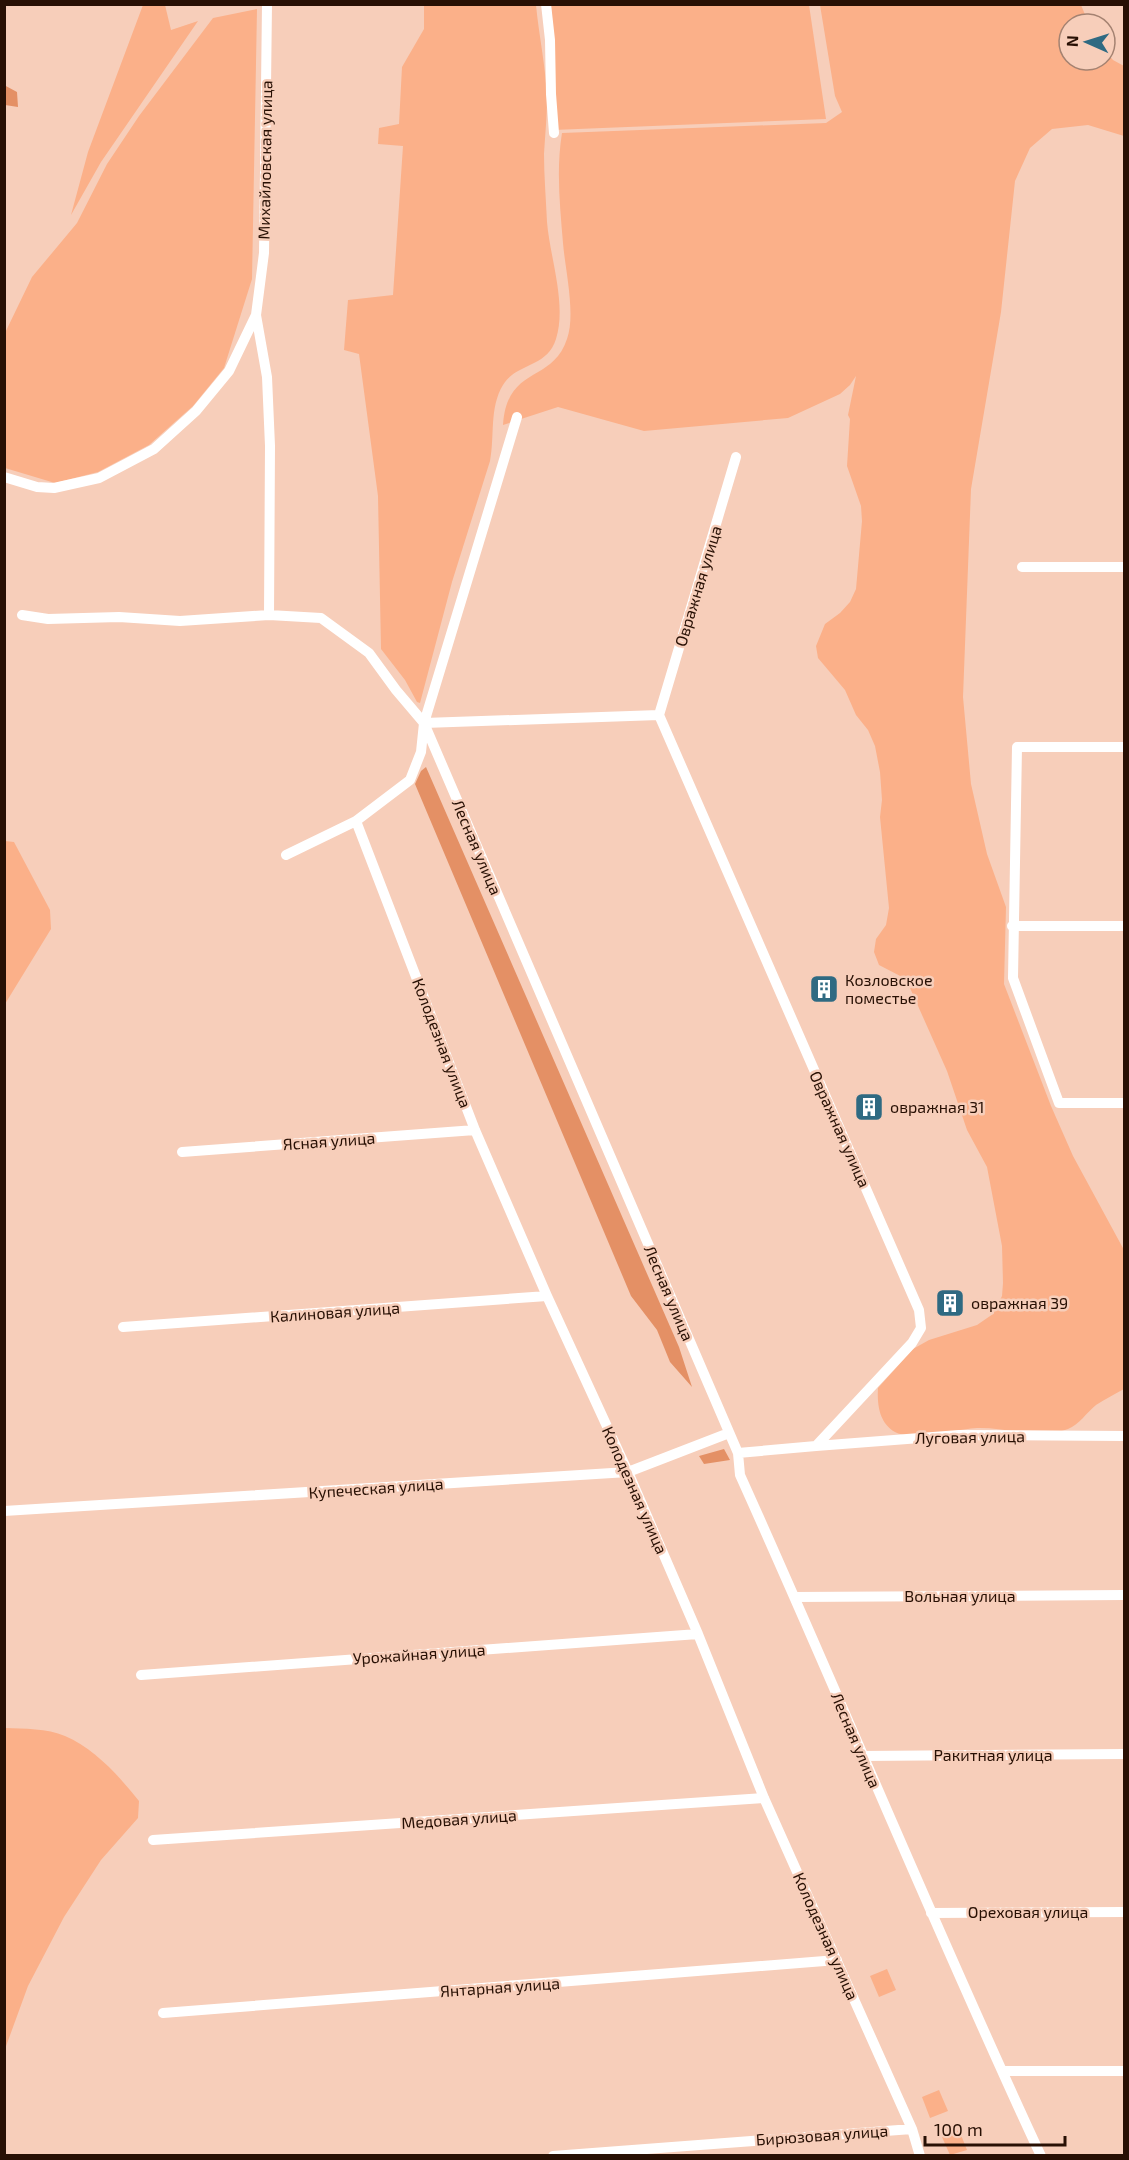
<svg xmlns="http://www.w3.org/2000/svg" width="1129" height="2160" font-family="'Exo 2',sans-serif">
<style>
.green{fill:#fbb089}
.forest{fill:#e49065}
.lines{fill:none;stroke-linecap:round;stroke-linejoin:round}
.minor{stroke:#fff;stroke-width:10}
.labels{text-anchor:middle;stroke-width:5;stroke-linejoin:round;paint-order:stroke}
.street-label{font-size:16px;fill:#281004;stroke:#f7ceba}
.poi-label{font-size:16px;fill:#281004;stroke:#f7ceba;text-anchor:start}
</style>
<rect width="100%" height="100%" fill="#f7ceba"/>
<path class="green" d="M 143,5 L 165,5 L 171,30 L 198,21 L 101,162 L 71,215 L 88,152 Z
M 424,5 L 536,5 C 539,36 546,68 547,99 C 547,117 545,136 544,154 C 544,176 546,200 547,222 C 550,258 567,304 556,339 C 547,368 516,363 503,385 C 489,408 495,436 490,461 L 452,582 L 420,703 L 417,702 L 405,680 L 381,649 L 378,496 L 359,354 L 344,350 L 348,300 L 393,295 L 403,146 L 378,144 L 379,128 L 399,124 L 402,67 L 424,29 Z
M 551,5 L 809,5 L 826,119 L 553,130 L 554,42 Z
M 820,5 L 1081,5 L 1089,24 L 1069,24 L 1069,60 L 1105,60 L 1105,51 L 1113,60 L 1124,66 L 1124,136 L 1088,125 L 1052,129 L 1030,148 L 1015,181 L 1001,312 L 971,489 L 963,697 L 971,784 L 987,854 L 1006,907 L 1004,984 L 1051,1106 L 1073,1156 L 1124,1250 L 1124,1389 C 1115,1394 1105,1399 1096,1405 C 1087,1412 1079,1425 1068,1429 C 1041,1440 1005,1427 977,1428 C 958,1429 909,1441 895,1432 C 879,1423 877,1404 878,1388 L 913,1349 L 929,1340 L 977,1325 L 993,1314 L 1002,1296 L 1003,1283 L 1002,1246 L 987,1167 L 967,1130 L 947,1071 L 906,979 L 879,965 L 874,952 L 876,939 L 886,925 L 889,908 L 880,817 L 882,800 L 880,772 L 875,746 L 868,730 L 856,715 L 845,690 L 818,658 L 816,646 L 825,624 L 840,613 L 850,602 L 856,589 L 862,521 L 861,506 L 847,466 L 850,419 L 848,415 L 856,376 L 850,385 L 840,394 L 788,418 L 644,431 L 558,407 L 503,425 C 507,365 552,384 567,339 C 576,314 565,269 563,243 C 560,207 556,169 562,133 L 826,123 L 842,112 L 835,96 Z
M 257,9 L 252,279 L 224,368 L 193,406 L 149,445 L 98,472 L 55,483 L 5,468 L 4,335 L 32,277 L 77,223 L 107,164 L 139,116 L 213,18 Z
M 5,841 L 14,842 L 50,910 L 51,929 L 5,1004 Z
M 5,1728 C 24,1729 47,1728 65,1736 C 95,1749 119,1776 139,1801 L 138,1818 L 101,1860 L 64,1917 L 28,1986 L 5,2049 Z
M 887,1969 L 896,1990 L 879,1997 L 870,1976 Z
M 939,2090 L 948,2111 L 930,2118 L 922,2097 Z
M 959,2130 L 967,2150 L 950,2155 L 942,2137 Z"/>
<path class="forest" d="M 4,85 L 17,92 L 18,107 L 5,105 Z
M 426,767 L 679,1347 L 692,1387 L 670,1362 L 657,1330 L 631,1296 L 415,784 L 421,771 Z
M 724,1449 L 730,1460 L 704,1464 L 699,1456 Z"/>
<g class="lines">
<path class="minor" d="M 546,4 L 550,40 L 551,94 L 554,133
M 256,315 L 267,377 L 270,446 L 269,615
M 4,477 L 37,487 L 54,488 L 99,478 L 154,449 L 196,411 L 229,371 L 256,315 L 264,253 L 267,4
M 1022,567 L 1124,567
M 22,615 L 48,619 L 119,617 L 180,621 L 269,615 L 321,618 L 369,653 L 396,690 L 424,723 L 738,1453 L 740,1475 C 842,1701 936,1931 1041,2156
M 659,715 L 736,457
M 424,723 L 659,715 L 919,1310 L 921,1328 L 912,1343 L 816,1446 L 738,1453
M 1124,747 L 1017,747 L 1013,978 L 1059,1103 L 1124,1103
M 356,821 L 475,1130 L 547,1296 L 628,1472 L 698,1634 L 764,1798 L 912,2129 L 920,2156
M 286,855 L 356,821 L 410,780 L 421,752 L 424,723 L 517,417
M 1012,926 L 1124,926
M 182,1152 L 475,1130
M 123,1327 L 547,1296
M 816,1446 L 959,1435 L 1124,1436
M 4,1511 L 628,1472 L 729,1433
M 795,1597 L 1124,1595
M 141,1675 L 698,1634
M 862,1756 L 1124,1754
M 153,1840 L 764,1798
M 931,1913 L 1124,1912
M 163,2013 L 837,1960
M 1002,2071 L 1124,2071
M 553,2156 L 912,2129"/>
</g>
<defs>
<g id="building-square" transform="scale(1.5)"><rect x="-9" y="-9" width="18" height="18" rx="4" fill="#2f6a82" stroke="#f7ceba"/><path d="M-4-6H4V6H1V3H-1V6H-4ZM-2.5-4.3h1.7v1.8h-1.7ZM.8-4.3h1.7v1.8H.8ZM-2.5-1h1.7V.8h-1.7ZM.8-1h1.7V.8H.8Z" fill="#fff"/></g>
</defs>
<g fill-rule="evenodd">
<use href="#building-square" x="824" y="989"/>
<use href="#building-square" x="869" y="1107"/>
<use href="#building-square" x="950" y="1303"/>
</g>
<g class="labels">
<g class="street-label">
<text transform="translate(265 160) rotate(-89)" y="6">Михайловская улица</text>
<text transform="translate(698 586) rotate(-73)" y="6">Овражная улица</text>
<text transform="translate(477 847) rotate(67)" y="6">Лесная улица</text>
<text transform="translate(442 1043) rotate(69)" y="6">Колодезная улица</text>
<text transform="translate(840 1129) rotate(66)" y="6">Овражная улица</text>
<text transform="translate(329 1141) rotate(-4)" y="6">Ясная улица</text>
<text transform="translate(669 1293) rotate(67)" y="6">Лесная улица</text>
<text transform="translate(335 1312) rotate(-4)" y="6">Калиновая улица</text>
<text transform="translate(970 1437) rotate(-1)" y="6">Луговая улица</text>
<text transform="translate(376 1488) rotate(-4)" y="6">Купеческая улица</text>
<text transform="translate(635 1490) rotate(66)" y="6">Колодезная улица</text>
<text x="960" y="1602">Вольная улица</text>
<text transform="translate(419 1654) rotate(-4)" y="6">Урожайная улица</text>
<text transform="translate(856 1740) rotate(67)" y="6">Лесная улица</text>
<text x="993" y="1761">Ракитная улица</text>
<text transform="translate(459 1819) rotate(-4)" y="6">Медовая улица</text>
<text x="1028" y="1918">Ореховая улица</text>
<text transform="translate(826 1936) rotate(66)" y="6">Колодезная улица</text>
<text transform="translate(500 1987) rotate(-4)" y="6">Янтарная улица</text>
<text transform="translate(822 2135) rotate(-4)" y="6">Бирюзовая улица</text>
</g>
<g class="poi-label">
<text x="845" y="986">Козловское<tspan x="845" dy="18">поместье</tspan></text>
<text x="890" y="1113">овражная 31</text>
<text x="971" y="1309">овражная 39</text>
</g>
</g>
<rect width="1129" height="2160" fill="none" stroke="#281004" stroke-width="12"/>
<g transform="translate(1087 42) rotate(273)"><circle r="28" fill="#f7ceba" stroke="#a48271" stroke-width="1.5"/>
<path d="M0-4.5L10 22L0 15L-10 22Z" fill="#2f6a82"/>
<text y="-9" font-size="16" font-weight="bold" text-anchor="middle" fill="#281004">N</text>
</g>
<path d="M925 2136v9h140v-9" fill="none" stroke="#281004" stroke-width="3"/>
<text x="934" y="2136" font-size="18" fill="#281004" stroke="#f7ceba" stroke-width="4.5" paint-order="stroke">100 m</text>
</svg>
